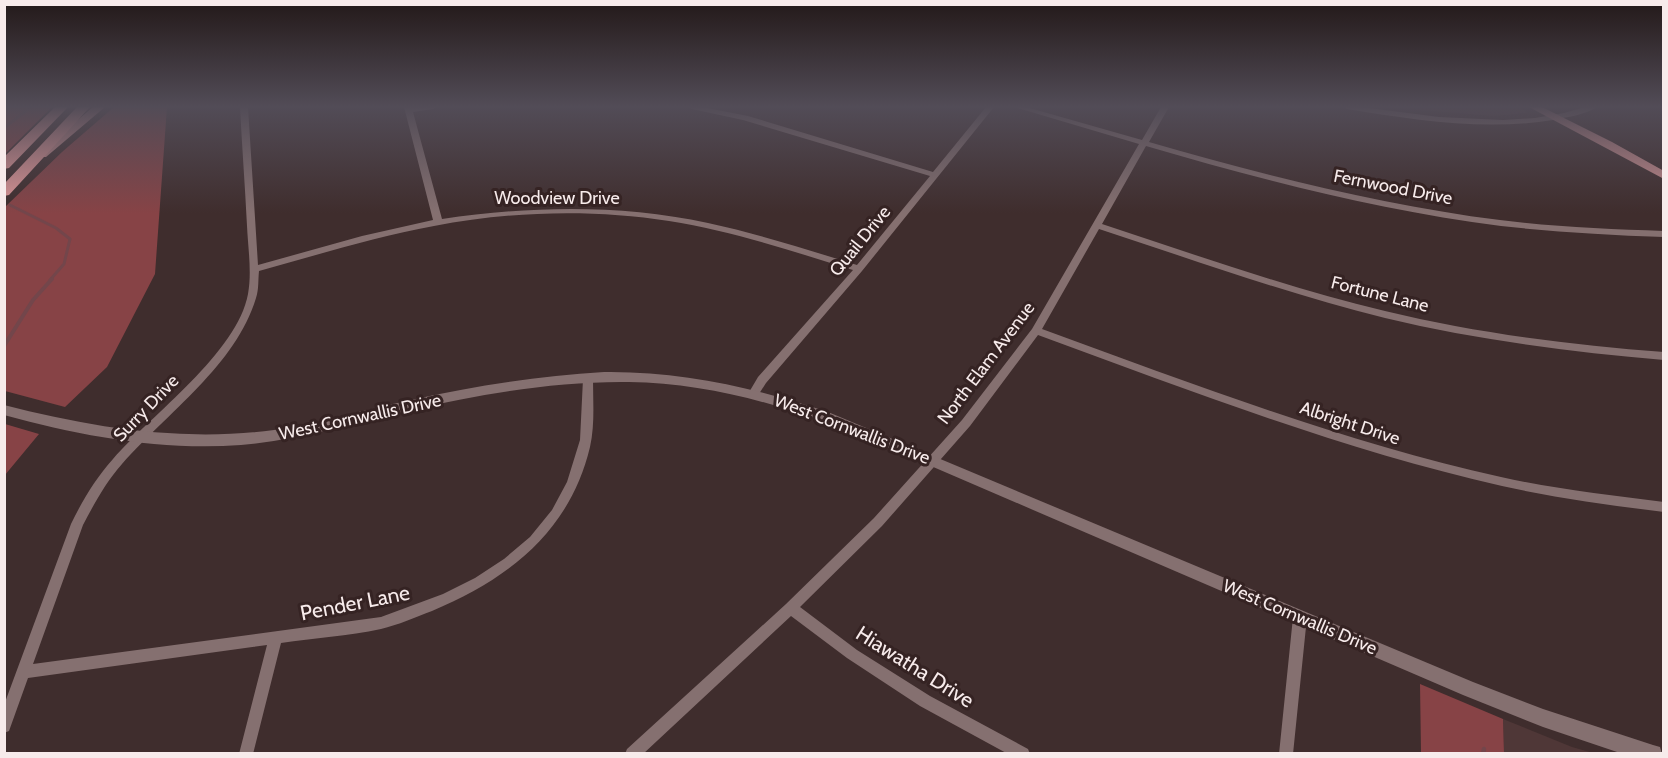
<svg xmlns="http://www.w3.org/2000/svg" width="1668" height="758" font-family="Cabin,sans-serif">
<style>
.built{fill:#4f3737}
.forest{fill:#874346}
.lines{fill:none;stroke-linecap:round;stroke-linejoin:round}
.stream-far2{stroke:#73464b;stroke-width:3}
.stream-far1{stroke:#73464b;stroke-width:4}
.stream{stroke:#73464b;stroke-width:4.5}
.minor{fill:#857070;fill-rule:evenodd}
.tertiary{fill:#857070;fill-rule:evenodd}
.primary{fill:#c98d8e;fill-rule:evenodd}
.trunk{fill:#e09798;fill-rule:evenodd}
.labels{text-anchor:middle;stroke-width:6;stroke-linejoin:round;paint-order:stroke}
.street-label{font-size:18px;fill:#f7ebeb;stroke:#352323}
.near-street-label{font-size:21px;fill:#f7ebeb;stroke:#352323}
</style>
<rect width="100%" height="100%" fill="#3f2d2d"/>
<path class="built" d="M 1384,107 L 1521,107 L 1527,113 L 1494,116 Z
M 1503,719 L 1572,747 L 1593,753 L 1504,753 Z"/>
<path class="forest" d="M 5,107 L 52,107 L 5,154 Z
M 114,107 L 167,107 L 155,274 L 107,367 L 65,407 L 5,391 L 5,207 L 62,152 Z
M 5,424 L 39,434 L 5,475 L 4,424 Z
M 1420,684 L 1503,719 L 1504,753 L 1421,753 Z"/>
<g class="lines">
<path class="stream-far2" d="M 4,128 L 31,107
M 10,205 L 56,228 L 70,239 L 64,264 L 50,280"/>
<path class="stream-far1" d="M 4,346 L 33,300 L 52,279"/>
<path class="stream" d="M 1483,754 L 1484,749"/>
<path class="minor" d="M 240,107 L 248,107 L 258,265 L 362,236 L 433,220 L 404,107 L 437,107 L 433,109 L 413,112 L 442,219 C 530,206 620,204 708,223 C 759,234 808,250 857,265 L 930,176 L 743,120 L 692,109 L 688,107 L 702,107 L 748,116 L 933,172 L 986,107 L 994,107 L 862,271 L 766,383 L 757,397 L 749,397 L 748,394 L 758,377 L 853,270 C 792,251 732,231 669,221 C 592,209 511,211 434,226 C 375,237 317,255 259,271 C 258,280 259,289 256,298 C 236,365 167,413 122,464 C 106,482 94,504 83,525 L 33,664 L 381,617 L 443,594 L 475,578 L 504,559 L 530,537 L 552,510 L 567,482 L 580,440 L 583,379 L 588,375 L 593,379 C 593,401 595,425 590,447 C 570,531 509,579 432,611 C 416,617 398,625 381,629 C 348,636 314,638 281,643 L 253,754 L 239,754 L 267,645 L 28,678 L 9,731 L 4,733 L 4,705 L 71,524 C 82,501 96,478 113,459 C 152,414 237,353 248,294 C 252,272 248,248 247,226 C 245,186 242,147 240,107 Z
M 1014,107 L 1026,107 L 1142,140 L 1161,107 L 1169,107 L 1149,142 C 1264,175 1381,205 1500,220 C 1554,227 1609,229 1664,231 L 1664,237 C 1609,235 1555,232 1501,226 C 1381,211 1262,180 1146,146 L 1102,224 C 1196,255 1289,288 1385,311 C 1476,333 1570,345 1664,352 L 1664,360 C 1570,352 1477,340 1385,318 C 1288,294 1194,260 1099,229 L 1042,329 C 1193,384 1344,442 1501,477 C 1555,489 1609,495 1664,502 L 1664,512 C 1609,505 1555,498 1502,486 C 1343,450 1191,391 1038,335 L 970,426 L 882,526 L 800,607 L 857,650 L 930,696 L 1028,749 L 1030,754 L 1008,754 L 920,706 L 847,658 L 791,616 L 643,754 L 625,754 L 627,749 L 786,604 L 874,518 L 962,420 L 1032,329 L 1139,144 Z
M 1343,107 L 1361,107 L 1439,117 L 1503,120 L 1535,118 L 1564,113 L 1585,107 L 1597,107 C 1585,115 1567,117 1553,120 C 1484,131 1415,120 1347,109 Z
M 1300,611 L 1305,613 L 1307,617 L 1293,754 L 1279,754 L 1293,617 L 1295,613 Z"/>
<path class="tertiary" d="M 604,372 C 682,371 755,388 828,412 L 1473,682 L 1543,709 L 1653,745 L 1660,747 L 1662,754 L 1623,754 L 1543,727 L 1463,695 L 845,429 C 776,403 704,383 629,382 C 556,381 481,394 410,410 C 353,423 299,440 241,445 C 161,451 81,436 4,415 L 4,405 C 93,428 183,442 274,430 C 320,424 365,409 411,400 C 475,386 539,376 604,372 Z"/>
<path class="primary" d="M 93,107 L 105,107 L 46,157 L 38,157 L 38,153 Z
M 1529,107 L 1542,107 L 1612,142 L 1664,171 L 1664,179 Z"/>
<path class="trunk" d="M 55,107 L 68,107 L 9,168 L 4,169 L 4,157 Z
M 77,107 L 90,107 L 9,195 L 4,196 L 4,184 Z"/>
</g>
<linearGradient id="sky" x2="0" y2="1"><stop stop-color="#231919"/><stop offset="0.5" stop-color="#524c57"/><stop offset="1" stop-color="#524c57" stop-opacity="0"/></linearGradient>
<rect width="1668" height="213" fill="url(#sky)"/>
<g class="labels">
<g class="street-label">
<text transform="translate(1393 187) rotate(11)" y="6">Fernwood Drive</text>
<text x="557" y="204">Woodview Drive</text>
<text transform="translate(860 241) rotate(-51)" y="6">Quail Drive</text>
<text transform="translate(1380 294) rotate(14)" y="6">Fortune Lane</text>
<text transform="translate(986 363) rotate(-53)" y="6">North Elam Avenue</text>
<text transform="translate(146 408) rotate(-46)" y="6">Surry Drive</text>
<text transform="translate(360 417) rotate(-12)" y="6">West Cornwallis Drive</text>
<text transform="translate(1350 423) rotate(18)" y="6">Albright Drive</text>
<text transform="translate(852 429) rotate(21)" y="6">West Cornwallis Drive</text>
<text transform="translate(1300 617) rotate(23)" y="6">West Cornwallis Drive</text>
</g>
<g class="near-street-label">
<text transform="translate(355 603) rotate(-11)" y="7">Pender Lane</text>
<text transform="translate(915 667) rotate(32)" y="7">Hiawatha Drive</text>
</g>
</g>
<rect width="1668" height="758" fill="none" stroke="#f7ebeb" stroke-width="12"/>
</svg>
